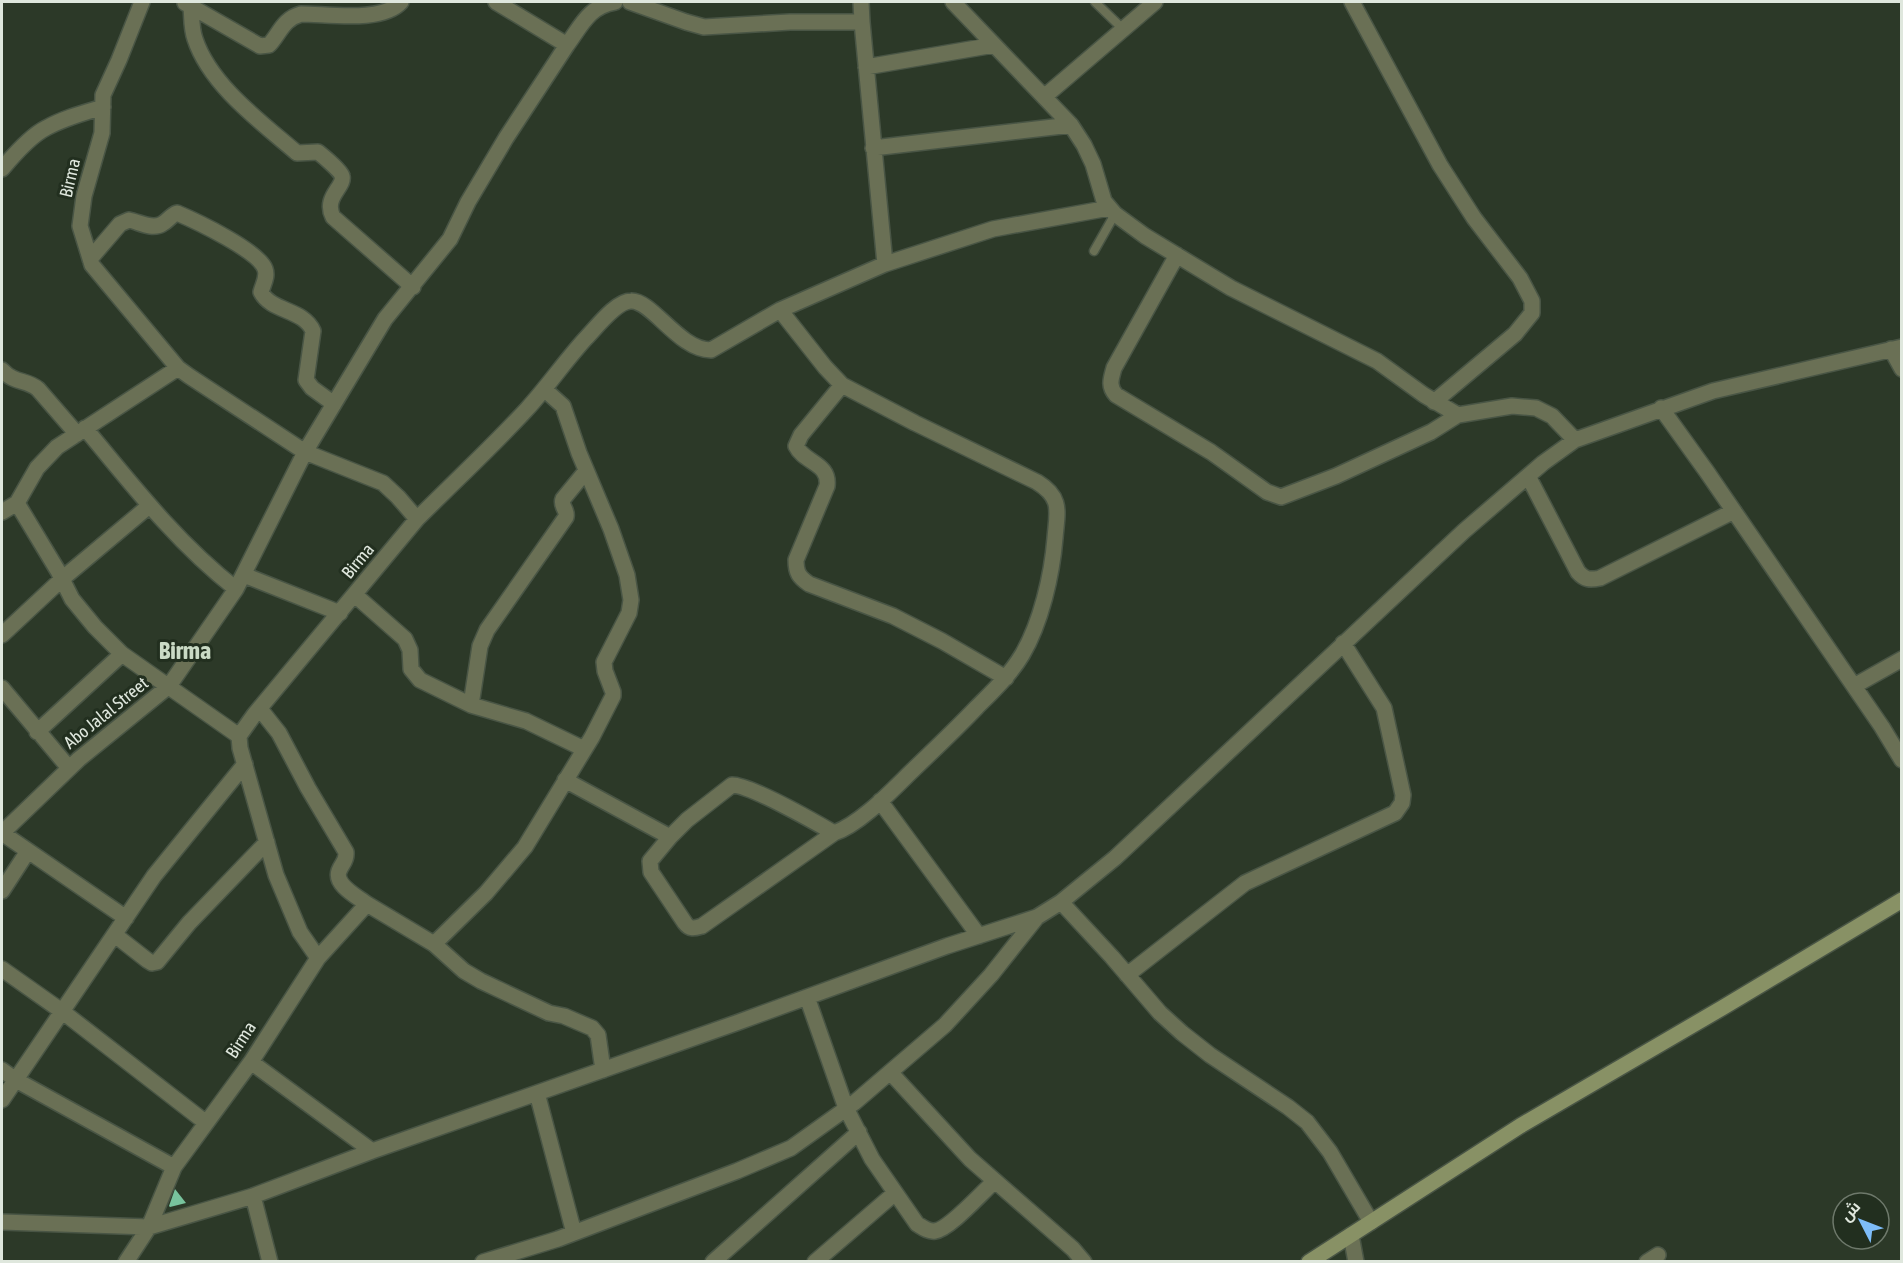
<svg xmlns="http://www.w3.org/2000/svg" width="1903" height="1263" font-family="'Asap Condensed',Cairo,sans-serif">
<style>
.building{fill:#78c39d}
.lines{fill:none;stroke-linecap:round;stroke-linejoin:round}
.lane-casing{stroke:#495545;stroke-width:11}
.street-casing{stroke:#495545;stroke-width:18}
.secondary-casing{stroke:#495545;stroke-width:18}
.lane{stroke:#6a7055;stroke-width:8}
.street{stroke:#6a7055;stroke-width:15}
.secondary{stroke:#889165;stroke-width:15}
.labels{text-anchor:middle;stroke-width:6;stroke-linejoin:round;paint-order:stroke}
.street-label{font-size:18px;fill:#dfe7dd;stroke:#222f1f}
.district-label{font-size:24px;font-weight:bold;fill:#cadac5;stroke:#222f1f}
</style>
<rect width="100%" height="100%" fill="#2c3928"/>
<path class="building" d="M 175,1189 L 186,1203 L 170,1207 L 169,1206 Z"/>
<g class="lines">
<g class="lane-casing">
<path id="lane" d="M 1095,2 L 1123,29
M 1094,251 L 1115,214"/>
</g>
<g class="street-casing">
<path id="street" d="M 630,2 L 686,22 L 704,27 L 790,22 L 862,22 L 861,2
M 953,2 L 1071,125 L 1084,145 L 1093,164 L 1104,201 L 1115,214 L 1145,236 L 1231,288 L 1377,361 L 1424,395 L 1458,415 L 1512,406 L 1536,408 L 1552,416 L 1575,440
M 1352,2 L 1440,165 L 1474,218 L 1520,278 L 1532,301 L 1532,313 L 1515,334 L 1434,402
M 185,3 L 260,46 L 269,45 C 280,33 283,19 301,14 C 328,14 382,23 401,2
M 191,6 C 192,16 191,28 195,39 C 210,85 261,122 297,153 L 318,152 C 323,156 341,171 342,176 C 345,187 323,197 333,217 L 413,287
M 862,22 L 885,264
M 567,45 C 581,26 589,6 615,2
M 866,67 L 994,45
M 1044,97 L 1155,2
M 873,148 L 1071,125
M 2,169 C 12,157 32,135 46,128 C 64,118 83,113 103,107
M 1177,255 L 1114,368 C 1111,379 1108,386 1116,395 L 1211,452 L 1267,492 L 1281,497 L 1336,476 L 1431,432 L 1458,415
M 90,259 L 120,224 L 129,220 C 139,222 152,230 162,224 C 168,221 171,215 177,213 C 196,221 259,251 265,269 C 268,277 263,284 261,292 C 271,312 304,309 313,331 L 306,380 L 312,388 L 334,404
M 1891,349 L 1902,369
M 178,368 L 57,447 L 37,468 L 17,503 L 58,571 L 72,599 L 95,627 L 122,654 L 239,736
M 2,370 C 15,384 26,379 38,389 L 77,434
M 842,385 L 801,435 L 796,446 C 804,463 830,463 827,486 L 796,560 C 796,573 799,577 809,584 L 893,616 L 942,641 L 1006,678
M 1661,408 L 1707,472 L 1882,727 L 1902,760
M 85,428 C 132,485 178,544 236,589
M 1528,476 L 1578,572 C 1585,580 1590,580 1600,578 L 1734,511
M 2,512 L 17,503
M 417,519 C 454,482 492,447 527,409 C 548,386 565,361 586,338 C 596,328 616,301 631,301 C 652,300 679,350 711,350 L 780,310 L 885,264 L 993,229 L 1109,208
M 244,575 L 340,613
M 355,595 L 405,639 L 410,650 L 411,669 L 420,680 L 471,705 L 526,721 L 584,749
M 2,635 L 62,579 L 149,506
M 1854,686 L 1902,659
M 2,688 L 69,768
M 471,705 L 480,646 L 487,630 L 566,517 C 568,510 560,506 563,499 L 586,471
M 260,709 L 279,733 L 308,788 L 346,852 C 347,861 342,863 339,871 C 334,885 358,897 367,904 L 318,958
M 37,732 L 122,654
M 565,780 L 670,837 L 687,820 L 732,785 C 750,785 815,822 834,833 C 861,824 894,788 915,768 C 936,748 957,728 977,707 C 993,691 1010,675 1022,655 C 1041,623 1052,575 1055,538 C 1057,512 1063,498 1037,482 L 915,423 L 842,385 L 825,367 L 780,310
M 880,801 L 979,936
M 2,833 L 79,759 L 169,686 L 236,589 L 305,452 L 385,319 L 450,239 L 468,202 L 506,138 L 567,45 L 496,2
M 2,833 L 126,918
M 670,837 L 650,861 L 651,872 L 685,923 C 690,930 695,928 702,926 L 834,833
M 2,891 L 28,851
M 1061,902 L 1112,957 L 1160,1013 L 1182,1033 L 1210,1055 L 1288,1107 L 1307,1122 L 1330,1152 L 1371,1222
M 367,904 L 434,944 L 464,971 L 481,981 L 549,1013 L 564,1016 L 592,1028 L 598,1035 L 603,1070
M 115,935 L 147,960 L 152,963 L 157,962 L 189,923 L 267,842
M 434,944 L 486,893 L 525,847 L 592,737 L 613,696 L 613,692 L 605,671 L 604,662 L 629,613 L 631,600 L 627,575 L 611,529 L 579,453 L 563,406 L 544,389
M 2,969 L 63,1012 L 205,1122
M 1127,975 L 1245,883 L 1395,813 L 1402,803 L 1403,795 L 1384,708 L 1343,643
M 807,997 L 846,1108 L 872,1159 L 917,1224 C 922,1227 928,1232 935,1231 C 950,1229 982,1192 995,1181
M 251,1062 L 372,1151
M 2,1070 L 16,1080 L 174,1167
M 890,1072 L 970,1159 L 1073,1249 L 1084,1262
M 537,1093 L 574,1233
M 2,1100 L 154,876 L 245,764
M 253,1196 L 270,1262
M 2,1222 L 149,1227 L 253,1196 L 372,1151 L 736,1023 L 947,946 L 1037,917 L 1061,902 L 1115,858 L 1464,531 L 1543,463 L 1575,440 L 1713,391 L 1902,347
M 1351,1235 L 1356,1262
M 126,1262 L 149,1227 L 174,1167 L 251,1062 L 318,958 L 300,932 L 276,875 L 240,748 L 239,736 L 254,715 L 417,519 L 398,497 L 383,483 L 305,452 L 189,376 L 178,368 L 92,265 L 80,226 L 84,196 L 102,133 L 103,95 L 119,60 L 142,2
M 483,1262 L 558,1239 L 737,1171 L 791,1148 L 854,1103 L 945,1025 L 991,975 L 1037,917
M 713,1262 L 859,1132
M 815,1262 L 895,1193
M 1647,1262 L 1658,1255"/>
</g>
<g class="secondary-casing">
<path id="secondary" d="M 1309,1262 L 1520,1126 L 1722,1008 L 1902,900"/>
</g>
<use href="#lane" class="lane"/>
<use href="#street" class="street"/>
<use href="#secondary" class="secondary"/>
</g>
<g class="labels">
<g class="street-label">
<text transform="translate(70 178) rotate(-77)" y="6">Birma</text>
<text transform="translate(358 561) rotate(-50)" y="6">Birma</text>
<text transform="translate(106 713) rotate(-39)" y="6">Abo Jalal Street</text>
<text transform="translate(241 1040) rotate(-57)" y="6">Birma</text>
</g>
<g class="district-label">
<text x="185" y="659">Birma</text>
</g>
</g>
<rect width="1903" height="1263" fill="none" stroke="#dfe7dd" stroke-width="6"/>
<g transform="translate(1861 1221) rotate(312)"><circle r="28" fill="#222f1f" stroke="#6e796b" stroke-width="1.5"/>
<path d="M0-4.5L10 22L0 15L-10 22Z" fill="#7ebdf9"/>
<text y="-9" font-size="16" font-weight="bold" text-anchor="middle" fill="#dfe7dd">ش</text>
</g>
</svg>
